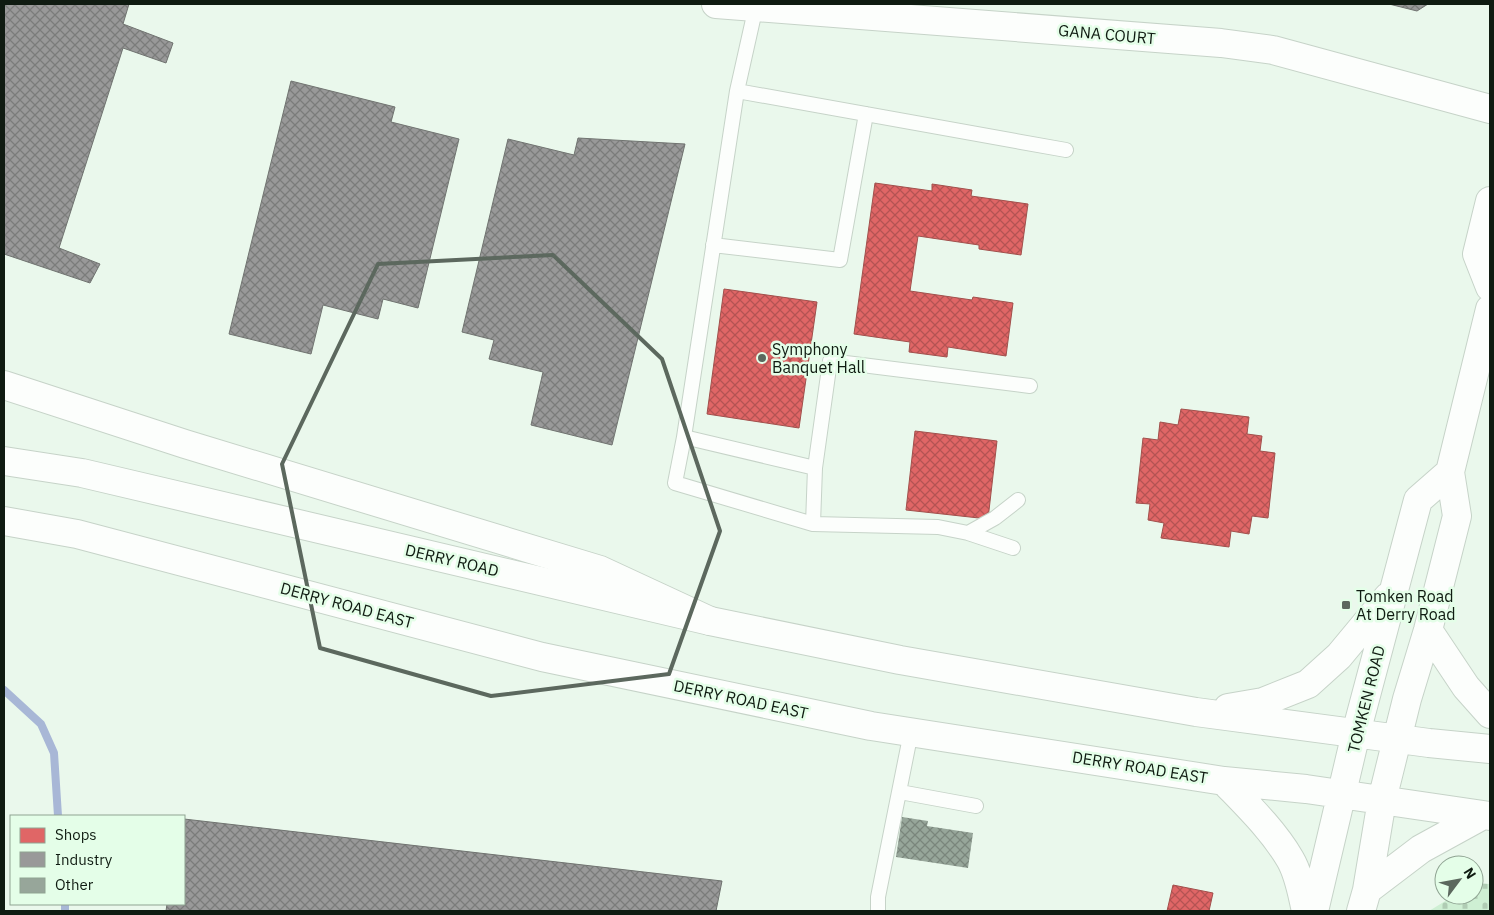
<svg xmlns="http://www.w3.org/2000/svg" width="1494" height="915" font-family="'IBM Plex Sans',sans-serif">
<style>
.cemetery{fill:url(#cemetery-stones)}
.shops{fill:url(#shops-cross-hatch);stroke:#a1504c}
.industry{fill:url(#industry-cross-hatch);stroke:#707370}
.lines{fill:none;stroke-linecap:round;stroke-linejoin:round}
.stream{stroke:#a8b7d6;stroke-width:8}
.building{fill:url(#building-cross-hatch)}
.service-casing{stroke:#c6d3c8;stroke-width:16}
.minor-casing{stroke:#c6d3c8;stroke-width:30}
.secondary-casing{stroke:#c6d3c8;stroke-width:30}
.motorway-casing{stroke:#c6d3c8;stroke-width:30}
.service{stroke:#fcfefc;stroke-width:14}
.minor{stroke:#fcfefc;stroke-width:28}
.secondary{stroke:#fcfefc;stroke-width:28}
.motorway{stroke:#fcfefc;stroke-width:28}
.marked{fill:none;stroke:#5c685e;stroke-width:4;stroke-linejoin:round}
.poi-dot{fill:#5c685e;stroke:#e4fee8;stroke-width:2}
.labels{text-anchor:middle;stroke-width:5;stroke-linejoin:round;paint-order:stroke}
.street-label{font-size:16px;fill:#0f1b11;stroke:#e4fee8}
.poi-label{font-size:16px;fill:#0f1b11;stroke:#e4fee8;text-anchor:start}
</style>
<defs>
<pattern id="cemetery-stones" width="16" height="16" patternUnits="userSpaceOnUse" patternTransform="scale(1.25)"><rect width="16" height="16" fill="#ceefd3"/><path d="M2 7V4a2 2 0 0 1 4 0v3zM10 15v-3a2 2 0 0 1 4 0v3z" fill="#b0ccb4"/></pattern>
<pattern id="shops-cross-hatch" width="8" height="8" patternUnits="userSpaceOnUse" patternTransform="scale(1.25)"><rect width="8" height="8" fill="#e06666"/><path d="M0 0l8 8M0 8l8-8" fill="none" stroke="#b45353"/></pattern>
<pattern id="industry-cross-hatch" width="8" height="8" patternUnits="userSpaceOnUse" patternTransform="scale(1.25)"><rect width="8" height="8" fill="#999"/><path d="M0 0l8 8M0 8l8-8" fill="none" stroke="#7b7c7b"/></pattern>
<pattern id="building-cross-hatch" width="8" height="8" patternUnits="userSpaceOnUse" patternTransform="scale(1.25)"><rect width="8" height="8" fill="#97a69a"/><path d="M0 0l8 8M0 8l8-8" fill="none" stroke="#7a867c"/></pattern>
</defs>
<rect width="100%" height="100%" fill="#eaf8ec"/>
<path class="cemetery" d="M 1474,883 L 1490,884 L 1490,911 L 1429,911 L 1455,895 L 1474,895 Z"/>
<path class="shops" d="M 875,183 L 932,191 L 932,184 L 972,190 L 971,196 L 1028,204 L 1021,255 L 979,249 L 979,245 L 918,236 L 910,291 L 972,300 L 973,297 L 1013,303 L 1006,356 L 948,347 L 947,357 L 909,352 L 910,342 L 854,334 Z
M 724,289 L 817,302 L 799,428 L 707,414 Z
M 1181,409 L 1249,417 L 1247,434 L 1262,436 L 1260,451 L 1275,453 L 1268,518 L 1252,516 L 1249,534 L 1231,531 L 1229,547 L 1161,538 L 1164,523 L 1148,520 L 1150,504 L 1136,503 L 1143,438 L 1158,440 L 1160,422 L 1178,425 Z
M 915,431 L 997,441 L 988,519 L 906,510 Z
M 1173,885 L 1213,893 L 1209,911 L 1167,911 Z"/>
<path class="industry" d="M 4,4 L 129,4 L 123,24 L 173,43 L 166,63 L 123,48 L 59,248 L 100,264 L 90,283 L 4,254 Z
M 1389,4 L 1428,4 L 1417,11 Z
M 291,81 L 395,107 L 391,122 L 459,139 L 418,308 L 383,299 L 378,319 L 323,305 L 311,354 L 229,334 Z
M 578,138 L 685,144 L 612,445 L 531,425 L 543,372 L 489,359 L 494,340 L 462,332 L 508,139 L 574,155 Z
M 184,819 L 722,881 L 716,911 L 166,911 L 167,904 L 184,904 Z"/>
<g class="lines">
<path class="stream" d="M 4,690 L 41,724 L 54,753 L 58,816
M 65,904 L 65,911"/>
</g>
<path class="building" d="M 902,817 L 928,821 L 927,826 L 973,833 L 968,868 L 896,857 Z"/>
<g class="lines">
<g class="service-casing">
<path id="service" d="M 737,91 L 756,6
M 713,245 L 840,260 L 866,114
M 684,437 L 675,483 L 813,524 L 938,527 L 968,533 L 1013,548
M 815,468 L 684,437 L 737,91 L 1066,150
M 813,524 L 815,468 L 830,361 L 1030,386
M 968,533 L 995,518 L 1018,500
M 900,792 L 976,806
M 878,911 L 878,897 L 911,732"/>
</g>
<g class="minor-casing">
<path id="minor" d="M 716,4 L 1221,43 L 1273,50 L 1490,109"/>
</g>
<g class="secondary-casing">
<path id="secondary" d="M 1490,201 L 1477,254 L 1490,287
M 4,461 L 82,473 L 710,621 L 900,660 L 1196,712 L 1429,743 L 1490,749
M 4,521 L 77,534 L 542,657 L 871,726 L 1224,781 L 1306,789 L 1490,816
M 1428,630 L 1466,687 L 1490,714
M 1228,708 L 1263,702 L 1308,684 L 1339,656 L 1388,597
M 1224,781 C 1247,805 1273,830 1290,859 C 1299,874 1302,894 1306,911
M 1367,890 L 1421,849 L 1483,815
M 1314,911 L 1356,733 L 1418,500 L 1450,472
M 1361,911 L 1367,890 L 1382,800 L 1407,699 L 1428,630 L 1457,516 L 1450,472 L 1490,309"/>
</g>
<g class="motorway-casing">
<path id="motorway" d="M 4,385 L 185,444 L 600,570 L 710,621"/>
</g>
<use href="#service" class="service"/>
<use href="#minor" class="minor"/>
<use href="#secondary" class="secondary"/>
<use href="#motorway" class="motorway"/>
</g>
<path class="marked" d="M 553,255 L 662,359 L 720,531 L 669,674 L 491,696 L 320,648 L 282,464 L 378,264 Z"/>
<g class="poi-dot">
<circle cx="762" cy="358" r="5"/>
<rect x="1341" y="600" width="10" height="10" rx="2.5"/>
</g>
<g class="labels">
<g class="street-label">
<text transform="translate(1107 34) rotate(5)" y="6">GANA COURT</text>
<text transform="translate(452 560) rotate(13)" y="6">DERRY ROAD</text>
<text transform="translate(347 605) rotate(15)" y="6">DERRY ROAD EAST</text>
<text transform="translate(741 699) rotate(12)" y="6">DERRY ROAD EAST</text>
<text transform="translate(1366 699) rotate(-76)" y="6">TOMKEN ROAD</text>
<text transform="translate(1140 767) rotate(9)" y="6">DERRY ROAD EAST</text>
</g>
<g class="poi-label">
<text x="772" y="355">Symphony<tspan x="772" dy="18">Banquet Hall</tspan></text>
<text x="1356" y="602">Tomken Road<tspan x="1356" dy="18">At Derry Road</tspan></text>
</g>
</g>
<rect width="1494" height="915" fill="none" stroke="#0f1b11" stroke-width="10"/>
<rect x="10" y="815" width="175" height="90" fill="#e4fee8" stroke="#8fa392"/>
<rect x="20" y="828" width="25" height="15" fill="#e06666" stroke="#8fa392"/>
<text x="55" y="840" font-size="15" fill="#0f1b11">Shops</text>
<rect x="20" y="852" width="25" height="15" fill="#999999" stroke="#8fa392"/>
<text x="55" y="865" font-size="15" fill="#0f1b11">Industry</text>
<rect x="20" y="878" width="25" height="15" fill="#97a69a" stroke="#8fa392"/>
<text x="55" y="890" font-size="15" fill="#0f1b11">Other</text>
<g transform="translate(1459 880) rotate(58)"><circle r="24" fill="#e4fee8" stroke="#8fa392"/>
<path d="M0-4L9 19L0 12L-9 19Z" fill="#5c685e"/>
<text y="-8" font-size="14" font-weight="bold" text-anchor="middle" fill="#0f1b11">N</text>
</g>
</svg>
